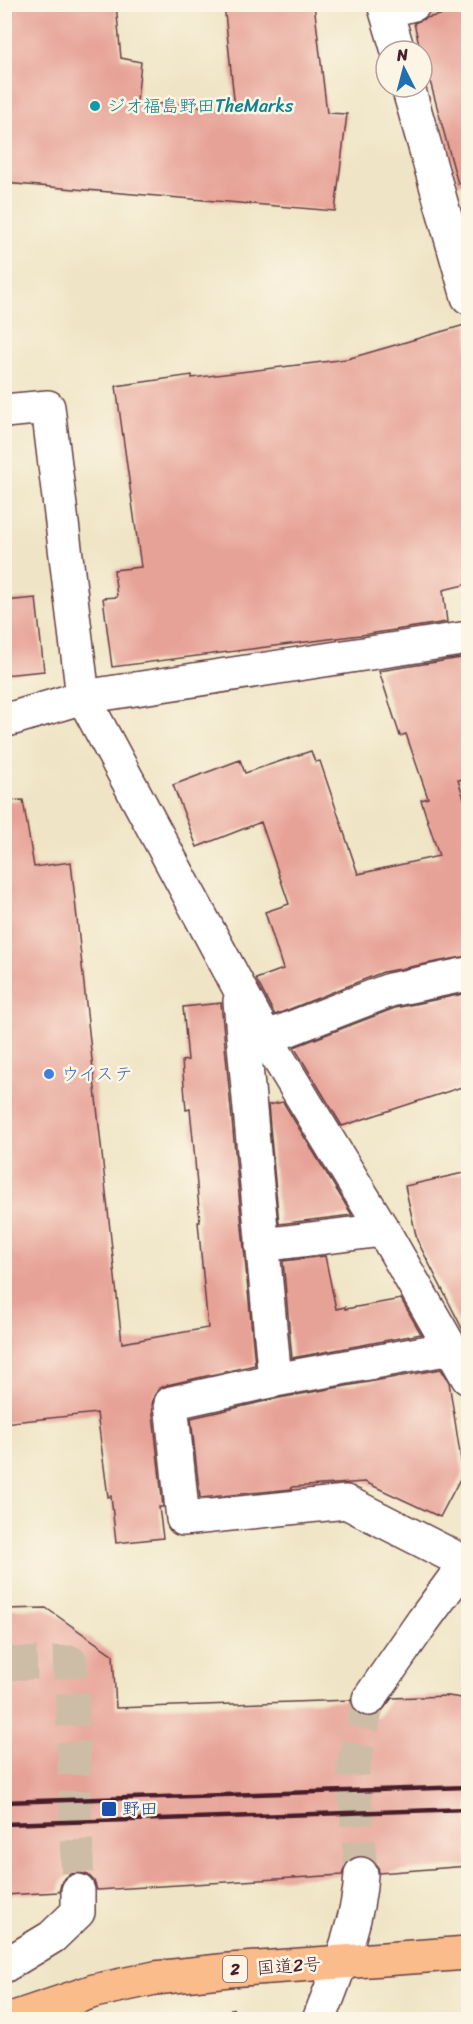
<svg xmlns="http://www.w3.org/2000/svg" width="473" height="2024" font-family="Sriracha,'Klee One',sans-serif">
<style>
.building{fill:#e7a297}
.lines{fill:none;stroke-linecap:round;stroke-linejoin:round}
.minor-tunnel{stroke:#cebda6;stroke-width:33;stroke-dasharray:33 16;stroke-linecap:butt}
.minor-casing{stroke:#633d42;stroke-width:36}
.highway-casing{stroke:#633d42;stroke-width:36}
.path{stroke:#633d42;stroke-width:4;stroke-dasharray:4.5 4.5;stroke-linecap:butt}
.minor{stroke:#fff;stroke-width:33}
.highway{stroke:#fabc8b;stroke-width:33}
.rail{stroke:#4a1f2b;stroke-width:4.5}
.culture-dot{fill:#0f9aa8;stroke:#fcf5e5;stroke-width:2}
.shop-dot{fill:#3f7fe0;stroke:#fcf5e5;stroke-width:2}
.transit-dot{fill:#1a4fb4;stroke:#fcf5e5;stroke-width:2}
.labels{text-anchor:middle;stroke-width:5;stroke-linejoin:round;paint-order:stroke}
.shield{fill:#fcf5e5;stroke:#7f5f63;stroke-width:1.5}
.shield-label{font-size:16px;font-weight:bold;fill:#4a1f2b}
.culture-label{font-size:18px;fill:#0d838f;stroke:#fcf5e5;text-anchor:start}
.shop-label{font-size:18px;fill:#366cbe;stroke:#fcf5e5;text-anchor:start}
.transit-label{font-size:18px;fill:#164399;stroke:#fcf5e5;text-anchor:start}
.street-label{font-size:18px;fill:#4a1f2b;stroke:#fcf5e5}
</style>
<rect width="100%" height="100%" fill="#fcf5e5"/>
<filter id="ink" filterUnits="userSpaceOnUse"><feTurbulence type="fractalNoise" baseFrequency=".0167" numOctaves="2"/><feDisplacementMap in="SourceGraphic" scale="12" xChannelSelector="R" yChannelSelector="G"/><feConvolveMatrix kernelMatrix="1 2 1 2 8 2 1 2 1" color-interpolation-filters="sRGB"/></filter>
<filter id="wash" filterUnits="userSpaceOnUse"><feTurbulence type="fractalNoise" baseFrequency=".008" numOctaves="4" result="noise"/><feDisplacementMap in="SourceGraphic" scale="24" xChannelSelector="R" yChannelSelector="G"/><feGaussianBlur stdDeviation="1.35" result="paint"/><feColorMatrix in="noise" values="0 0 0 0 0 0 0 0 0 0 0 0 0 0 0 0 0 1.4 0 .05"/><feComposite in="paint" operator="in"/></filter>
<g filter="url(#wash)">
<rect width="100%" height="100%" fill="#efe4c5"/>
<g id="blocks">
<path class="building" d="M 4,4 L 116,4 L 121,58 L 141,62 L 137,102 L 235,109 L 224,4 L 314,4 L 327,113 L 347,114 L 335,211 L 4,183 Z
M 468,9 L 468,182 L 458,184 L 430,81 L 428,82 L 414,23 L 426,18 Z
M 468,324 L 468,584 L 443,590 L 447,622 L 368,634 L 112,667 L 103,598 L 117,597 L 114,570 L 141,567 L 116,386 L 192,375 L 192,378 L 347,359 Z
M 36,598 L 44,671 L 4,675 L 4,601 Z
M 468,657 L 468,778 L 458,780 L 468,811 L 468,956 L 383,972 L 275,1015 L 256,979 L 283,969 L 265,912 L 289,904 L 261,822 L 197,847 L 173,785 L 240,760 L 245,773 L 311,751 L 315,762 L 320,761 L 358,874 L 439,856 L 421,800 L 428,798 L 406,734 L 400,736 L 379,671 Z
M 23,800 L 34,867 L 71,862 L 122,1343 L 208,1328 L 198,1222 L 200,1222 L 194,1149 L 190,1109 L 186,1110 L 182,1061 L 188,1060 L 183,1007 L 221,1003 L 255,1365 L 167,1385 L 159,1388 L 154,1396 L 152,1405 L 163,1507 L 159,1507 L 163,1538 L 116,1543 L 111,1496 L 108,1497 L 97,1413 L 4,1423 L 4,801 Z
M 468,993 L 468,1085 L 342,1126 L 294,1047 L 395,1008 Z
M 283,1102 L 352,1215 L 279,1224 L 268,1105 Z
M 468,1172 L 468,1340 L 417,1240 L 405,1186 Z
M 325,1256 L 336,1309 L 345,1307 L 345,1309 L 401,1299 L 421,1334 L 292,1358 L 283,1261 Z
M 441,1369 L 449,1382 L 463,1473 L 440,1517 L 365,1482 L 292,1487 L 292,1489 L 200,1498 L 191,1418 L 279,1398 Z
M 46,1608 L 113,1655 L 116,1708 L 351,1700 L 352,1708 L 358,1714 L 368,1718 L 378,1716 L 392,1698 L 448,1696 L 468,1699 L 468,1866 L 379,1873 L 378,1866 L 372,1859 L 362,1855 L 354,1857 L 346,1863 L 342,1875 L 97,1890 L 94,1881 L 88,1875 L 77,1872 L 69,1875 L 62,1881 L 59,1892 L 4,1895 L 4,1609 Z"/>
</g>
</g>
<g filter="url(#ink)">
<use href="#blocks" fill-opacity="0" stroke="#633d42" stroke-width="1.5"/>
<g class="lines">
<path class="minor-tunnel" d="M 4,1664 L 71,1662 L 78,1891
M 361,1874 L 353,1769 L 369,1699"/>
<g class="minor-casing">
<path id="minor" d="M 384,4 L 398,51
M 386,11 L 414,4
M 408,87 L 468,297
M 4,411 L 48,407 L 83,697 L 266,1038 L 383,1230 L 468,1378
M 4,721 L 83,697 L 468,638
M 240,1001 L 275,1380
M 266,1038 L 390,990 L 468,974
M 262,1245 L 383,1230
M 451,1348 L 275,1380 L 171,1403 L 183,1519 L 346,1502 L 466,1563
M 369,1699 L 423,1621 L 468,1560
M 4,1966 L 52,1937 L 78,1912 L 78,1891
M 319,2020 C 336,1975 359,1922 361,1874"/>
</g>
<g class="highway-casing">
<path id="highway" d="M 8,2020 L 94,1991 L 155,1978 L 229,1970 L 468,1953"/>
</g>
<path class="path" d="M 232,2008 L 233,2019"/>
<use href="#minor" class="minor"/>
<use href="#highway" class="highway"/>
<path class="rail" d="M 4,1802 L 468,1787
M 4,1824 L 468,1809"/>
</g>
</g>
<circle class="culture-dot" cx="95" cy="106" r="6"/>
<circle class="shop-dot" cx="49" cy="1074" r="6"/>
<rect class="transit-dot" x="101" y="1801" width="16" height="16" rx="3"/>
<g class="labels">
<rect class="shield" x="223" y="1956" width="24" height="26" rx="4.5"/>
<g class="shield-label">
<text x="235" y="1975">2</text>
</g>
<g class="culture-label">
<text x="107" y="112">ジオ福島野田TheMarks</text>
</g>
<g class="shop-label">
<text x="61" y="1080">ウイステ</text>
</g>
<g class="transit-label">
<text x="122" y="1815">野田</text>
</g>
<g class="street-label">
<text transform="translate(289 1966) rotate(-4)" y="6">国道2号</text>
</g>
</g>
<rect width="473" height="2024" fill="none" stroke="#fcf5e5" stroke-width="24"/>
<g transform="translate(404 69) rotate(354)"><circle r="28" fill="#fcf5e5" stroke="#b59f9b" stroke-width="1.5"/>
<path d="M0-4.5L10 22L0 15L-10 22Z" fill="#1f6fb2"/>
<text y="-9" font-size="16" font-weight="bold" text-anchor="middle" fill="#4a1f2b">N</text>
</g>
</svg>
